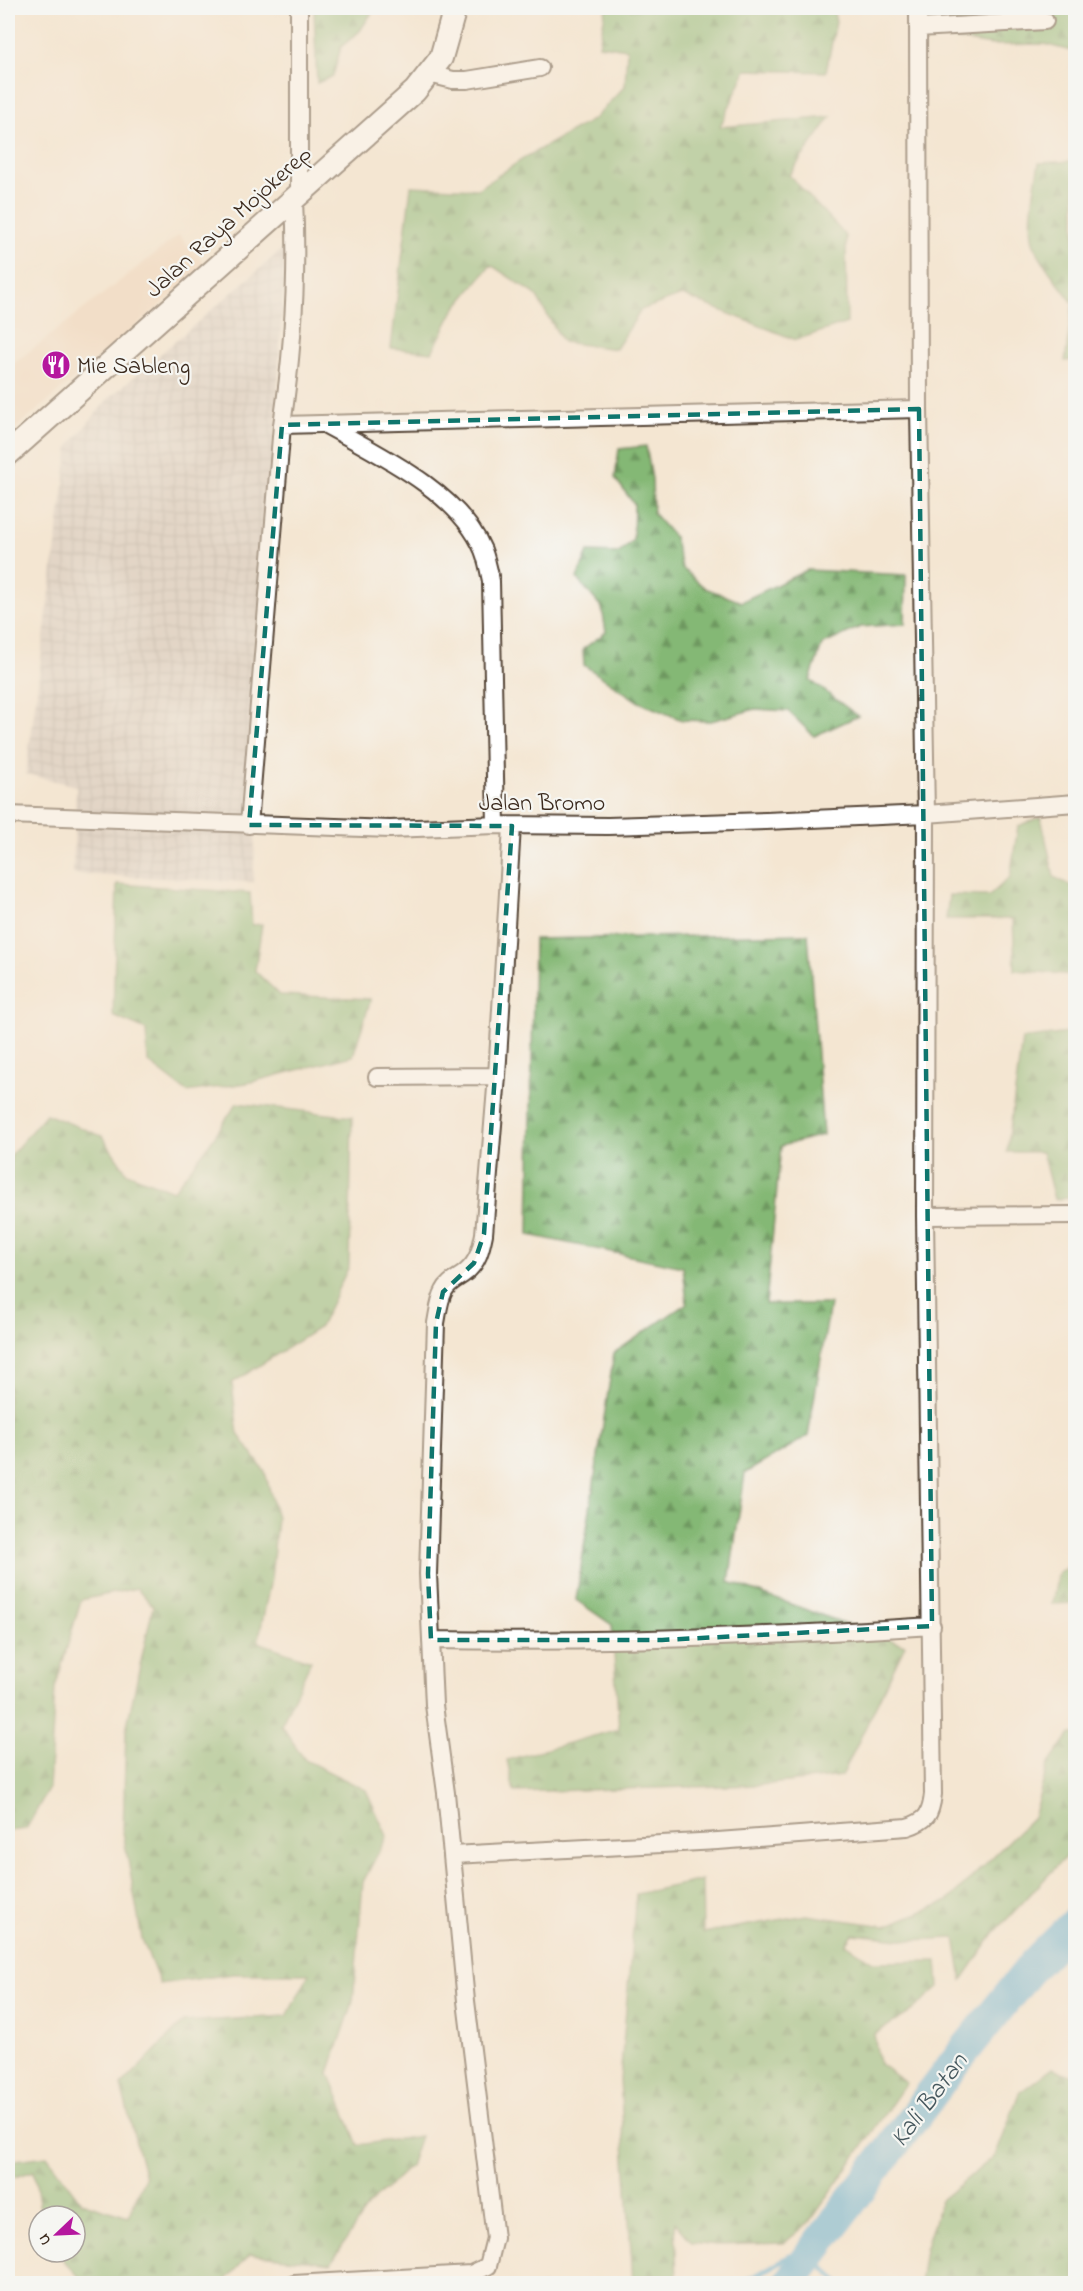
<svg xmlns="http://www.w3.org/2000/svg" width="1083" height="2291" font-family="'Indie Flower',sans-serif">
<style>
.built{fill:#f0d6bc}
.industrial{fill:url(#industrial-grid)}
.forest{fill:url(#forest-firs);stroke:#607149;stroke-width:1.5}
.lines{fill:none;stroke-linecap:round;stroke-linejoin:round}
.stream{stroke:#5aadd6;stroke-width:5}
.river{stroke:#5aadd6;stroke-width:33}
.minor-casing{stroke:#574639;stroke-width:20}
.secondary-casing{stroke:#574639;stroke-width:26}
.minor{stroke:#fff;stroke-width:16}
.secondary{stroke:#fff;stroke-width:22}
.marked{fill:none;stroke:#0f766e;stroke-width:4.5;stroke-dasharray:12 8;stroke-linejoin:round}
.labels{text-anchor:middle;stroke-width:4.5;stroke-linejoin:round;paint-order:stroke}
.street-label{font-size:24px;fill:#3b2a1e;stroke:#f6f6f2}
.poi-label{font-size:24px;fill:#3b2a1e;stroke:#f6f6f2;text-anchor:start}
.water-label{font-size:26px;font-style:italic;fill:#46585e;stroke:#f6f6f2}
</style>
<defs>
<pattern id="industrial-grid" width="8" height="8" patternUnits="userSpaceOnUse" patternTransform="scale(1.5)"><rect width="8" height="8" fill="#cec2b9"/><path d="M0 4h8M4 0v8" fill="none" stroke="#a89e96"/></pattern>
<pattern id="forest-firs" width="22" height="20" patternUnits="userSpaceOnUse" patternTransform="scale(1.5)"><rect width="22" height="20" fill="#84b874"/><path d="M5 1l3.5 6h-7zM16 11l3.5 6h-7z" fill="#6d965f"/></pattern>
</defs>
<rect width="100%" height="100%" fill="#f6f6f2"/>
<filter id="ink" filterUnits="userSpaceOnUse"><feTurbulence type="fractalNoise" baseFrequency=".0167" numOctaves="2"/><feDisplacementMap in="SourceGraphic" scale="12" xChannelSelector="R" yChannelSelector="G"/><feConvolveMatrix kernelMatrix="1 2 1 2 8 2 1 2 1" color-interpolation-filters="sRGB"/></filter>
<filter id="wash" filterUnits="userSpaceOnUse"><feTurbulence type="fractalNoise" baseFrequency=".008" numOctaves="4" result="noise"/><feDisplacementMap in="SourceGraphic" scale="24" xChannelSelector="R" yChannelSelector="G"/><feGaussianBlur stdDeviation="1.35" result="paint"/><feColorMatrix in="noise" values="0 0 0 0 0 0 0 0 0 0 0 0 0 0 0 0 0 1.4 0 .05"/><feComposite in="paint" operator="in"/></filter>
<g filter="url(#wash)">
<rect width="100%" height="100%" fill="#f4e6d2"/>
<path class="built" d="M 179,235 L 206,266 L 8,435 L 8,368 Z"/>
<path class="industrial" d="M 285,247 L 253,882 L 73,874 L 76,786 L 26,774 L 69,446 L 107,400 Z"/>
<path class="forest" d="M 314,8 L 375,8 L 360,31 L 341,47 L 333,76 L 317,83 Z
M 606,8 L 833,8 L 836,22 L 826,72 L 746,70 L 720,127 L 831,117 L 789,175 L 846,236 L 847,323 L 796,340 L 682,295 L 641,310 L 616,349 L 563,342 L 535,294 L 491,265 L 454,310 L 432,352 L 391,348 L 411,186 L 478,189 L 526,157 L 594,119 L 625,86 L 627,49 L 599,45 Z
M 933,8 L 1075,8 L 1075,52 L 1044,44 L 992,45 L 940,37 Z
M 1075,161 L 1075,360 L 1065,361 L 1073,303 C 1063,289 1037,258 1033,242 C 1028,220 1035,185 1039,163 Z
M 646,446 L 652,479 L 653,513 L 674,537 L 682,568 L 705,588 L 741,602 L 807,570 L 906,575 L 905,624 L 860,627 L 822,645 L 810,680 L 858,716 L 814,736 L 788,711 L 755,709 L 711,721 L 682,720 L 639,702 L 584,665 L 583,649 L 606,632 L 602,608 L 577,578 L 588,552 L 619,553 L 633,540 L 634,504 L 615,478 L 619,449 Z
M 1041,817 L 1054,877 L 1075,888 L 1075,975 L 1015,970 L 1013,919 L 946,919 L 949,895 L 989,896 L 1010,877 L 1018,826 Z
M 117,884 L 250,893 L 252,925 L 262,924 L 255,971 L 280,995 L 371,999 L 353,1056 L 247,1083 L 187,1092 L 148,1062 L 146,1030 L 113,1016 Z
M 808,934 L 823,1135 L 781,1146 L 766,1304 L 830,1304 L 808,1436 L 745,1473 L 729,1582 L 905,1645 L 842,1776 L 760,1785 L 514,1792 L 507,1760 L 619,1729 L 612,1625 L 576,1600 L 614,1353 L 687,1303 L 683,1267 L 529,1235 L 534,939 Z
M 1075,1032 L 1075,1192 L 1074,1198 L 1054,1199 L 1042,1152 L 1007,1152 L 1022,1039 Z
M 237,1103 L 352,1117 L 349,1266 L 320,1327 L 232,1383 L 238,1434 L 265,1472 L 277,1518 L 271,1579 L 258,1642 L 311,1661 L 281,1725 L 305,1760 L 366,1790 L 387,1836 L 363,1882 L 353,2002 L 329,2073 L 358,2145 L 420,2136 L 410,2166 L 368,2206 L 331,2263 L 250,2254 L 224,2283 L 85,2283 L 56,2252 L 75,2252 L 75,2216 L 41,2216 L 34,2171 L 8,2179 L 8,2161 L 47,2156 L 81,2202 L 128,2217 L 145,2177 L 121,2086 L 183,2022 L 287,2016 L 309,1974 L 233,1974 L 160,1984 L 142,1939 L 123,1832 L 126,1730 L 153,1606 L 137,1588 L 81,1600 L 55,1688 L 49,1788 L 26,1829 L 8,1831 L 8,1200 L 11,1155 L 46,1114 L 102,1136 L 127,1173 L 173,1191 L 210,1143 Z
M 1075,1561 L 1075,1603 L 1052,1604 L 1058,1574 Z
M 1070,1734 L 1076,1734 L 1075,1842 L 1069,1853 L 994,1933 L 962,1980 L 955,1938 L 909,1940 L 853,1934 L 846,1944 L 873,1962 L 937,1961 L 939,1987 L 908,2014 L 874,2034 L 879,2063 L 906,2083 L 810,2222 L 784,2243 L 717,2245 L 692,2242 L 675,2222 L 677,2283 L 633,2283 L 620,2080 L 636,1894 L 702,1880 L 703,1933 L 806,1915 L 886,1926 L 948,1901 L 1033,1817 L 1048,1765 Z
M 1052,2068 L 1075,2077 L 1075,2283 L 920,2283 L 925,2250 L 941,2200 L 996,2155 L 1019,2093 Z"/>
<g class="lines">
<path class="stream" d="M 741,2284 L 790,2256 L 811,2256 L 840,2284"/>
<path class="river" d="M 789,2284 L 956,2061 L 1034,1964 L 1076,1922"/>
</g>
</g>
<g filter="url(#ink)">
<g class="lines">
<g class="minor-casing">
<path id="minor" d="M 918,28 L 1045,21
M 429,74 L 453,80 L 467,80 L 540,68
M 299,196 L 299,8
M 282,425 L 919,409
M 326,425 C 378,454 459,492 483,550 C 487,560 489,571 491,581 L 496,825
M 8,815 L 390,829 L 496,825 L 608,826 L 766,821 L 926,814 L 1076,803
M 249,825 L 282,425 C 293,350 298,276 294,200
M 377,1077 L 497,1076
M 925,1216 L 1076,1215
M 431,1640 C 598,1643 765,1637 932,1626
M 453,1855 L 718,1841 L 907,1827 C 927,1821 931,1814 933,1794 L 925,1216 L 926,814 L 919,409 L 918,8
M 294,2284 L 471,2274 L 488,2266 L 495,2238 L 466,2001 L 446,1793 L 434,1705 L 428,1574 L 436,1323 C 438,1313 439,1300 444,1291 C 449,1281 458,1279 466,1272 C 478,1262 481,1249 484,1234 L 497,1076 L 512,826"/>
</g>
<g class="secondary-casing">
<path id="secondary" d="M 8,454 L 415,91 L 441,58 L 455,8"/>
</g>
<use href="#minor" class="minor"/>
<use href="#secondary" class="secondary"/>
</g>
</g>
<path d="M0 0H1083V2291H0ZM 919,409 L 932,1626 L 662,1640 L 431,1640 L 428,1574 L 436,1323 L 443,1292 L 474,1263 L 484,1234 L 512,826 L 249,825 L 282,425 Z" fill="#f4e6d2" fill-opacity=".55" fill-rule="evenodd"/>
<path class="marked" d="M 919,409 L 932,1626 L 662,1640 L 431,1640 L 428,1574 L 436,1323 L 443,1292 L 474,1263 L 484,1234 L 512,826 L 249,825 L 282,425 Z"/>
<defs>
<g id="restaurant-disc" transform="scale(1.5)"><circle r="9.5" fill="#b5179e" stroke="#f6f6f2"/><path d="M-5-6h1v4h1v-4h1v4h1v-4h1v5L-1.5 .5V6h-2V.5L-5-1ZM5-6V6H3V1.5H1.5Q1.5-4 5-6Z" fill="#fff"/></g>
</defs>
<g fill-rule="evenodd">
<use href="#restaurant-disc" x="56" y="365"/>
</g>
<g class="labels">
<g class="street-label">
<text transform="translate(228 221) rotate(-42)" y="8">Jalan Raya Mojokerep</text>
<text x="542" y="810">Jalan Bromo</text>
</g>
<g class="poi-label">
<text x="77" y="373">Mie Sableng</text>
</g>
<g class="water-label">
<text transform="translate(928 2099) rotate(-53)" y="9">Kali Batan</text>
</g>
</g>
<rect width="1083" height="2291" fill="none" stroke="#f6f6f2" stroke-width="30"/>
<g transform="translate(57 2234) rotate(247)"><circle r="28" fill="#f6f6f2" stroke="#aba49d" stroke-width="1.5"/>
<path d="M0-4.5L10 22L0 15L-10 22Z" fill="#b5179e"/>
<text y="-9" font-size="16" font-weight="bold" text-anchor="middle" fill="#3b2a1e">U</text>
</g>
</svg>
